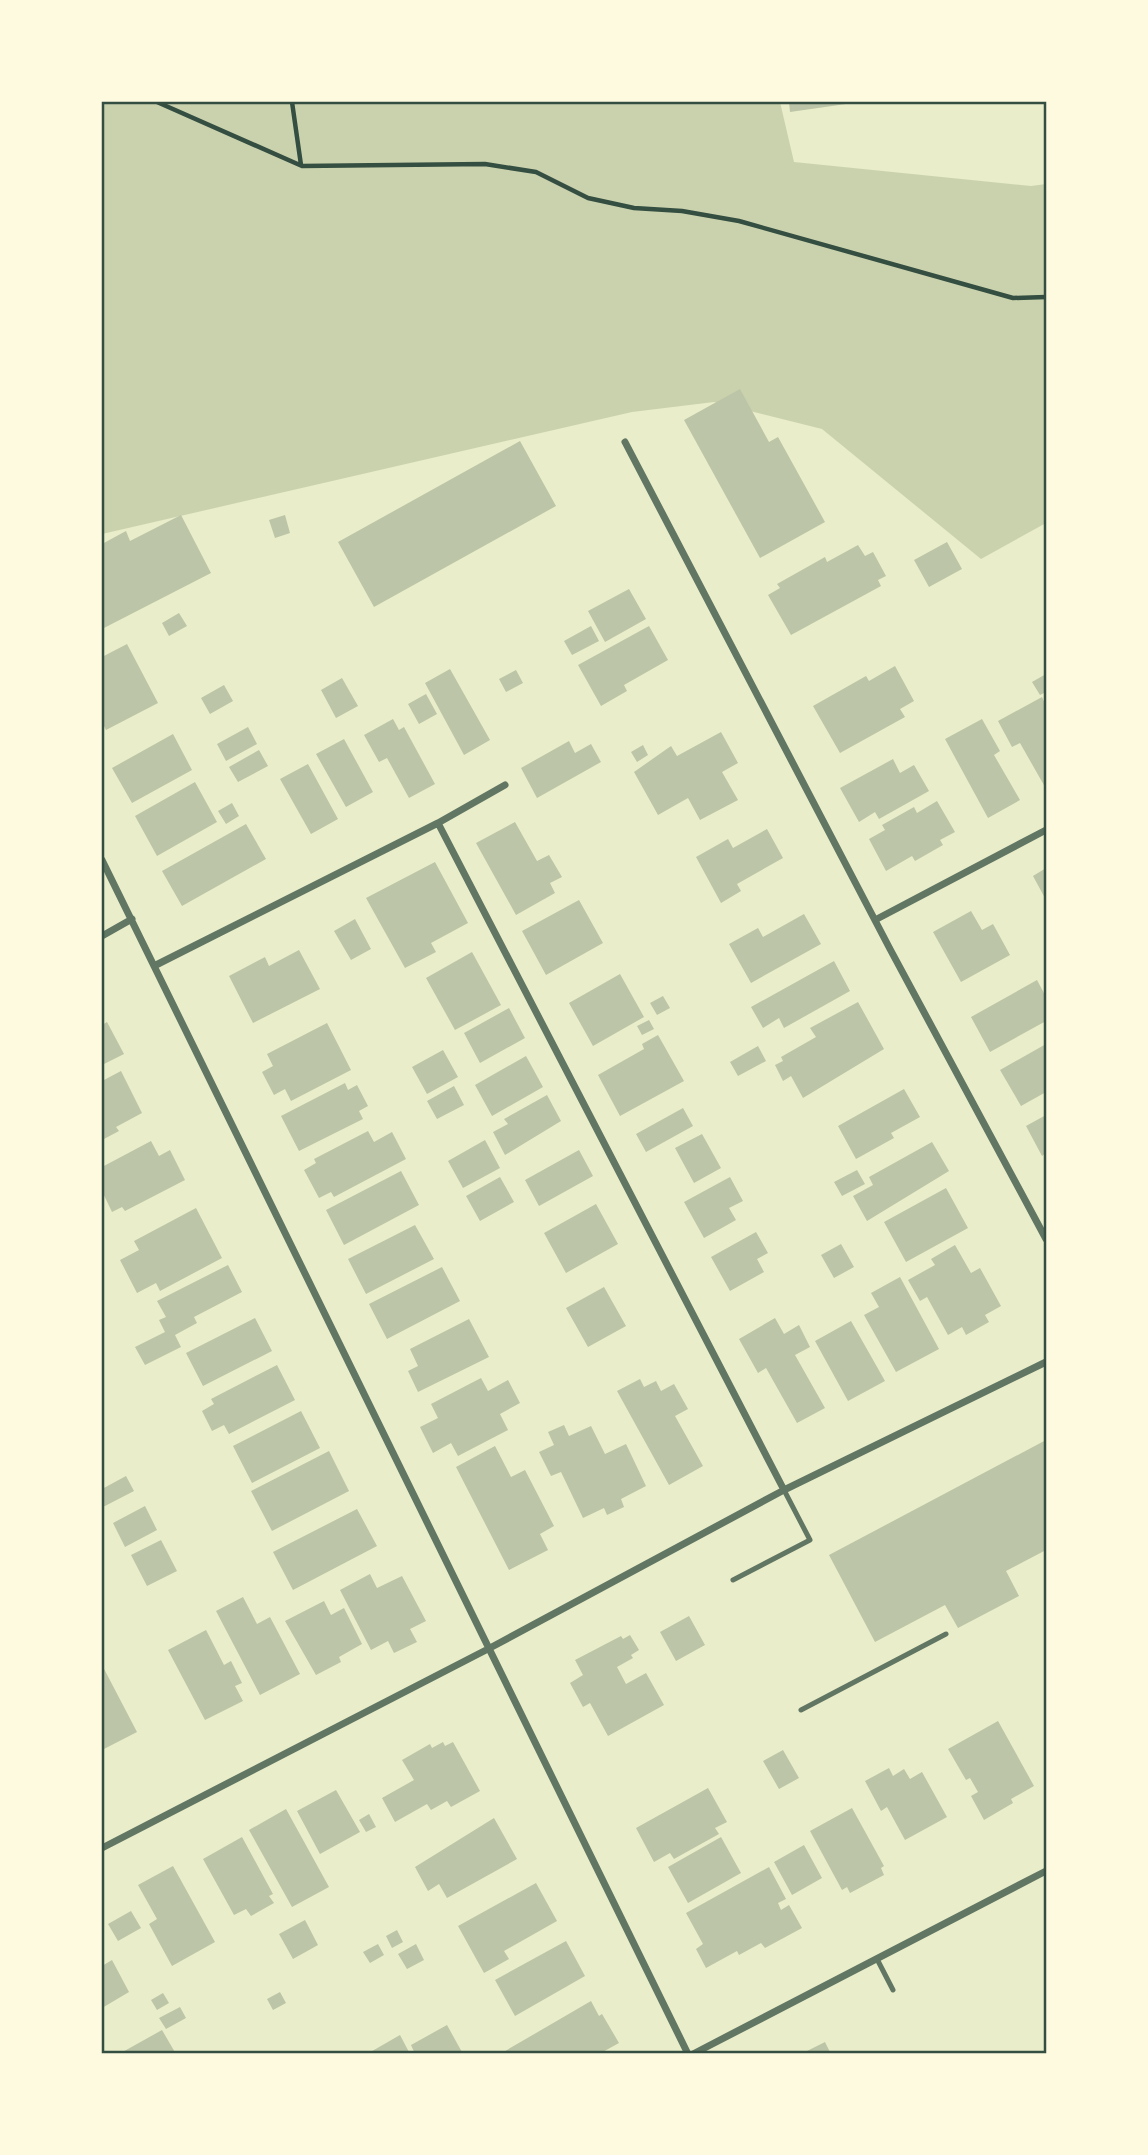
<svg xmlns="http://www.w3.org/2000/svg" width="1148" height="2155" font-family="'Libre Baskerville',serif">
<style>
.green{fill:#cad2ad}
.building{fill:#bcc5a7}
.lines{fill:none;stroke-linecap:round;stroke-linejoin:round}
.path{stroke:#344e41;stroke-width:4.5}
.service{stroke:#617663;stroke-width:5}
.minor{stroke:#617663;stroke-width:7}
.neatline{fill:none;stroke:#344e41;stroke-width:2.5}
</style>
<rect width="100%" height="100%" fill="#e9edc9"/>
<path class="green" d="M 102,102 L 780,102 L 794,162 L 1031,186 L 1046,184 L 1046,523 L 981,559 L 822,429 L 714,402 L 632,412 L 102,534 Z"/>
<path class="building" d="M 789,102 L 845,102 L 846,104 L 790,112 Z
M 740,389 L 769,442 L 778,437 L 825,522 L 760,558 L 684,420 Z
M 520,441 L 556,506 L 374,607 L 338,542 Z
M 181,515 L 211,573 L 102,629 L 102,544 L 126,531 L 130,541 Z
M 285,515 L 290,533 L 275,538 L 269,520 Z
M 947,542 L 962,569 L 929,587 L 914,560 Z
M 858,545 L 865,556 L 873,552 L 886,576 L 878,580 L 881,586 L 791,635 L 768,595 L 780,588 L 777,584 L 825,557 L 827,562 Z
M 629,589 L 646,619 L 605,642 L 588,611 Z
M 179,613 L 187,626 L 169,636 L 162,623 Z
M 591,626 L 599,641 L 572,655 L 564,641 Z
M 649,626 L 668,660 L 624,685 L 627,691 L 601,706 L 578,665 Z
M 127,644 L 158,703 L 106,730 L 102,722 L 102,657 Z
M 895,666 L 914,701 L 900,709 L 905,717 L 840,753 L 813,706 L 866,676 L 869,681 Z
M 450,669 L 490,740 L 464,755 L 425,683 Z
M 516,670 L 523,683 L 506,692 L 499,679 Z
M 1046,674 L 1046,692 L 1040,695 L 1032,682 Z
M 342,678 L 358,706 L 336,718 L 321,690 Z
M 224,685 L 233,701 L 210,714 L 201,698 Z
M 426,694 L 437,714 L 419,724 L 408,704 Z
M 1042,697 L 1046,706 L 1045,787 L 1020,743 L 1012,747 L 998,721 Z
M 393,719 L 399,730 L 404,727 L 435,784 L 409,798 L 387,758 L 379,762 L 364,735 Z
M 982,719 L 1000,751 L 994,755 L 1020,800 L 988,818 L 945,739 Z
M 248,727 L 257,744 L 226,761 L 217,744 Z
M 721,732 L 738,763 L 722,772 L 738,800 L 700,820 L 688,798 L 658,815 L 634,772 L 671,746 L 677,756 Z
M 173,734 L 192,770 L 132,803 L 112,768 Z
M 344,739 L 373,792 L 346,807 L 316,754 Z
M 569,741 L 575,753 L 591,744 L 601,762 L 537,798 L 521,768 Z
M 643,745 L 648,755 L 637,762 L 631,752 Z
M 259,750 L 268,766 L 238,782 L 229,767 Z
M 893,759 L 900,773 L 914,765 L 929,791 L 879,819 L 875,812 L 859,822 L 840,788 Z
M 308,764 L 338,819 L 311,834 L 280,779 Z
M 195,782 L 217,822 L 157,856 L 135,816 Z
M 937,801 L 955,832 L 940,840 L 943,845 L 915,861 L 912,856 L 886,871 L 869,839 L 885,830 L 882,825 L 914,807 L 917,813 Z
M 232,803 L 239,816 L 226,824 L 218,811 Z
M 515,822 L 537,861 L 549,855 L 562,877 L 550,883 L 555,893 L 516,915 L 476,843 Z
M 246,824 L 266,859 L 182,906 L 162,871 Z
M 767,829 L 783,858 L 737,884 L 741,891 L 721,903 L 696,857 L 728,839 L 733,848 Z
M 435,862 L 468,923 L 431,943 L 436,952 L 405,968 L 366,898 Z
M 1046,868 L 1046,900 L 1033,876 Z
M 579,900 L 603,943 L 546,975 L 522,931 Z
M 971,911 L 982,930 L 993,924 L 1010,955 L 961,982 L 933,932 Z
M 804,914 L 821,944 L 751,983 L 729,944 L 758,928 L 763,937 Z
M 355,919 L 371,949 L 351,960 L 334,931 Z
M 299,950 L 320,989 L 253,1023 L 229,976 L 265,957 L 269,966 Z
M 472,952 L 501,1005 L 455,1030 L 426,978 Z
M 834,961 L 850,991 L 784,1028 L 779,1018 L 763,1028 L 751,1007 Z
M 620,974 L 644,1017 L 593,1046 L 569,1003 Z
M 1037,980 L 1046,997 L 1046,1021 L 990,1052 L 971,1017 Z
M 663,996 L 670,1008 L 657,1015 L 650,1003 Z
M 858,1002 L 884,1049 L 803,1098 L 791,1076 L 783,1081 L 775,1065 L 783,1061 L 781,1057 L 816,1037 L 810,1028 Z
M 509,1008 L 525,1038 L 480,1063 L 464,1033 Z
M 649,1020 L 654,1029 L 642,1035 L 637,1026 Z
M 107,1022 L 124,1054 L 102,1065 L 102,1025 Z
M 327,1023 L 351,1070 L 291,1101 L 285,1089 L 274,1095 L 262,1072 L 273,1066 L 267,1054 Z
M 658,1035 L 684,1081 L 620,1116 L 598,1075 L 644,1049 L 642,1044 Z
M 1046,1044 L 1046,1092 L 1021,1106 L 1000,1070 Z
M 758,1046 L 766,1061 L 738,1076 L 730,1062 Z
M 443,1050 L 458,1077 L 427,1094 L 412,1067 Z
M 526,1056 L 543,1087 L 492,1116 L 475,1085 Z
M 121,1071 L 142,1113 L 116,1127 L 119,1131 L 102,1140 L 102,1075 L 104,1080 Z
M 345,1083 L 348,1090 L 357,1085 L 368,1106 L 359,1111 L 363,1119 L 299,1151 L 281,1116 Z
M 454,1086 L 464,1105 L 437,1119 L 427,1101 Z
M 904,1089 L 920,1117 L 891,1133 L 894,1138 L 856,1159 L 838,1126 Z
M 547,1095 L 561,1121 L 505,1155 L 493,1132 L 508,1124 L 504,1119 Z
M 683,1108 L 693,1126 L 646,1152 L 636,1134 Z
M 1046,1115 L 1046,1153 L 1042,1156 L 1026,1126 Z
M 368,1131 L 374,1142 L 392,1132 L 406,1159 L 334,1197 L 331,1192 L 319,1198 L 304,1170 L 316,1163 L 314,1159 Z
M 702,1134 L 721,1168 L 694,1183 L 675,1148 Z
M 485,1140 L 500,1168 L 463,1188 L 448,1161 Z
M 151,1141 L 159,1156 L 170,1150 L 185,1180 L 125,1211 L 122,1207 L 112,1212 L 102,1191 L 102,1167 Z
M 932,1142 L 949,1171 L 867,1221 L 853,1196 L 873,1185 L 869,1177 Z
M 579,1150 L 593,1176 L 539,1206 L 525,1180 Z
M 857,1170 L 865,1184 L 842,1196 L 834,1182 Z
M 401,1171 L 419,1205 L 344,1245 L 326,1210 Z
M 500,1177 L 514,1202 L 480,1221 L 466,1196 Z
M 730,1177 L 743,1201 L 729,1208 L 736,1220 L 704,1238 L 684,1202 Z
M 946,1188 L 968,1228 L 906,1262 L 884,1222 Z
M 596,1204 L 618,1244 L 566,1273 L 544,1233 Z
M 196,1208 L 222,1258 L 160,1291 L 156,1283 L 137,1293 L 120,1260 L 139,1250 L 134,1241 Z
M 415,1225 L 434,1259 L 366,1294 L 348,1259 Z
M 756,1232 L 768,1253 L 757,1259 L 764,1272 L 730,1291 L 711,1257 Z
M 841,1244 L 854,1267 L 834,1278 L 821,1255 Z
M 955,1245 L 971,1273 L 980,1268 L 1001,1306 L 985,1315 L 989,1322 L 966,1335 L 962,1327 L 948,1335 L 927,1297 L 920,1301 L 908,1280 L 935,1265 L 931,1259 Z
M 228,1265 L 242,1292 L 194,1317 L 197,1323 L 175,1335 L 181,1347 L 145,1365 L 135,1347 L 165,1332 L 159,1320 L 166,1317 L 157,1301 Z
M 442,1267 L 460,1301 L 387,1339 L 369,1304 Z
M 900,1277 L 939,1349 L 896,1372 L 864,1315 L 879,1307 L 871,1293 Z
M 604,1287 L 626,1326 L 588,1347 L 566,1308 Z
M 255,1318 L 272,1351 L 203,1386 L 186,1353 Z
M 775,1318 L 784,1334 L 799,1325 L 810,1347 L 795,1355 L 825,1408 L 797,1423 L 766,1368 L 758,1373 L 739,1339 Z
M 469,1319 L 489,1357 L 418,1392 L 408,1371 L 418,1366 L 410,1349 Z
M 851,1321 L 885,1381 L 848,1401 L 815,1341 Z
M 277,1365 L 295,1400 L 229,1434 L 224,1425 L 212,1431 L 202,1411 L 214,1404 L 211,1399 Z
M 481,1378 L 488,1391 L 508,1380 L 520,1403 L 500,1414 L 508,1430 L 458,1456 L 451,1443 L 433,1453 L 420,1427 L 438,1418 L 431,1404 Z
M 640,1379 L 644,1387 L 656,1381 L 661,1391 L 674,1384 L 688,1409 L 675,1416 L 703,1466 L 669,1485 L 617,1391 Z
M 301,1411 L 320,1448 L 252,1483 L 233,1446 Z
M 564,1425 L 569,1436 L 591,1426 L 605,1454 L 626,1444 L 646,1486 L 621,1499 L 624,1507 L 607,1515 L 604,1508 L 583,1518 L 561,1472 L 551,1476 L 539,1452 L 554,1445 L 548,1432 Z
M 1046,1440 L 1046,1550 L 1006,1571 L 1019,1596 L 958,1628 L 945,1605 L 875,1642 L 829,1555 Z
M 495,1446 L 511,1477 L 525,1470 L 554,1526 L 540,1534 L 548,1550 L 509,1570 L 456,1467 Z
M 329,1451 L 349,1491 L 272,1531 L 251,1491 Z
M 126,1476 L 134,1491 L 103,1507 L 102,1489 Z
M 145,1506 L 157,1530 L 125,1547 L 113,1523 Z
M 357,1509 L 377,1546 L 293,1590 L 273,1552 Z
M 161,1540 L 177,1571 L 147,1586 L 131,1555 Z
M 370,1574 L 377,1588 L 402,1576 L 426,1621 L 410,1629 L 417,1642 L 394,1653 L 388,1641 L 371,1650 L 340,1590 Z
M 243,1597 L 257,1624 L 270,1617 L 300,1674 L 260,1695 L 216,1611 Z
M 324,1601 L 331,1615 L 344,1608 L 362,1644 L 339,1657 L 341,1662 L 316,1675 L 285,1621 Z
M 689,1616 L 705,1645 L 676,1661 L 660,1632 Z
M 206,1630 L 224,1665 L 231,1661 L 242,1683 L 235,1686 L 243,1701 L 205,1720 L 168,1650 Z
M 630,1635 L 639,1650 L 631,1655 L 633,1658 L 617,1667 L 626,1684 L 646,1673 L 664,1705 L 608,1736 L 590,1703 L 583,1707 L 570,1683 L 583,1675 L 575,1660 L 621,1636 L 623,1639 Z
M 102,1665 L 137,1732 L 102,1750 Z
M 998,1721 L 1034,1786 L 1011,1799 L 1013,1803 L 984,1820 L 971,1796 L 978,1792 L 970,1778 L 966,1780 L 948,1749 Z
M 443,1742 L 445,1746 L 453,1742 L 480,1791 L 451,1807 L 447,1801 L 431,1810 L 427,1804 L 395,1822 L 382,1798 L 414,1780 L 402,1760 L 430,1744 L 432,1748 Z
M 783,1750 L 799,1778 L 779,1789 L 763,1761 Z
M 889,1768 L 893,1776 L 904,1769 L 910,1779 L 922,1772 L 947,1817 L 905,1840 L 887,1807 L 881,1811 L 865,1781 Z
M 708,1788 L 727,1822 L 715,1828 L 719,1834 L 674,1859 L 670,1853 L 654,1862 L 636,1828 Z
M 336,1790 L 360,1832 L 320,1854 L 297,1811 Z
M 852,1808 L 884,1866 L 881,1868 L 884,1875 L 850,1893 L 847,1887 L 842,1890 L 810,1831 Z
M 286,1809 L 329,1887 L 292,1907 L 249,1830 Z
M 369,1814 L 376,1827 L 366,1832 L 359,1820 Z
M 494,1818 L 517,1859 L 447,1898 L 439,1884 L 428,1891 L 415,1867 Z
M 242,1837 L 273,1894 L 269,1896 L 274,1903 L 251,1916 L 246,1909 L 234,1915 L 203,1859 Z
M 721,1837 L 741,1873 L 688,1903 L 668,1867 Z
M 804,1845 L 822,1878 L 792,1895 L 774,1862 Z
M 173,1866 L 215,1942 L 172,1966 L 149,1924 L 157,1919 L 138,1885 Z
M 769,1867 L 786,1899 L 778,1903 L 781,1910 L 789,1905 L 802,1928 L 765,1948 L 761,1943 L 739,1955 L 737,1951 L 706,1968 L 696,1949 L 703,1944 L 686,1913 Z
M 536,1883 L 557,1921 L 504,1951 L 509,1959 L 484,1973 L 458,1926 Z
M 131,1911 L 141,1928 L 118,1941 L 108,1924 Z
M 305,1920 L 318,1945 L 293,1959 L 279,1934 Z
M 397,1930 L 403,1942 L 392,1948 L 386,1936 Z
M 566,1941 L 585,1976 L 515,2016 L 495,1980 Z
M 378,1944 L 384,1955 L 370,1963 L 363,1952 Z
M 416,1944 L 424,1960 L 407,1969 L 398,1954 Z
M 112,1960 L 129,1992 L 102,2008 L 102,1966 Z
M 280,1992 L 286,2003 L 273,2010 L 267,1999 Z
M 163,1993 L 169,2003 L 157,2010 L 151,2000 Z
M 591,2001 L 599,2016 L 602,2014 L 619,2043 L 599,2054 L 500,2054 Z
M 180,2007 L 186,2018 L 166,2029 L 159,2018 Z
M 447,2025 L 463,2054 L 415,2054 L 411,2045 Z
M 162,2030 L 176,2054 L 119,2054 Z
M 400,2035 L 410,2054 L 367,2054 Z
M 825,2042 L 831,2054 L 801,2054 Z"/>
<g class="lines">
<path class="path" d="M 157,102 L 302,166 L 485,164 L 536,172 L 588,198 L 634,208 L 682,211 L 739,221 L 1013,298 L 1046,297
M 292,102 L 301,165"/>
<path class="service" d="M 733,1580 L 810,1540 L 784,1490
M 801,1710 L 946,1634
M 877,1959 L 893,1990"/>
<path class="minor" d="M 625,442 L 890,949 L 1046,1239
M 438,823 L 784,1490
M 102,860 L 688,2054
M 875,920 L 1046,830
M 102,936 L 132,919
M 156,965 L 438,823 L 505,785
M 102,1848 L 488,1649 L 784,1490 L 1046,1362
M 693,2054 L 1046,1871"/>
</g>
<rect width="1148" height="2155" fill="none" stroke="#fefae0" stroke-width="206"/>
<rect x="103" y="103" width="942" height="1949" class="neatline"/>
</svg>
